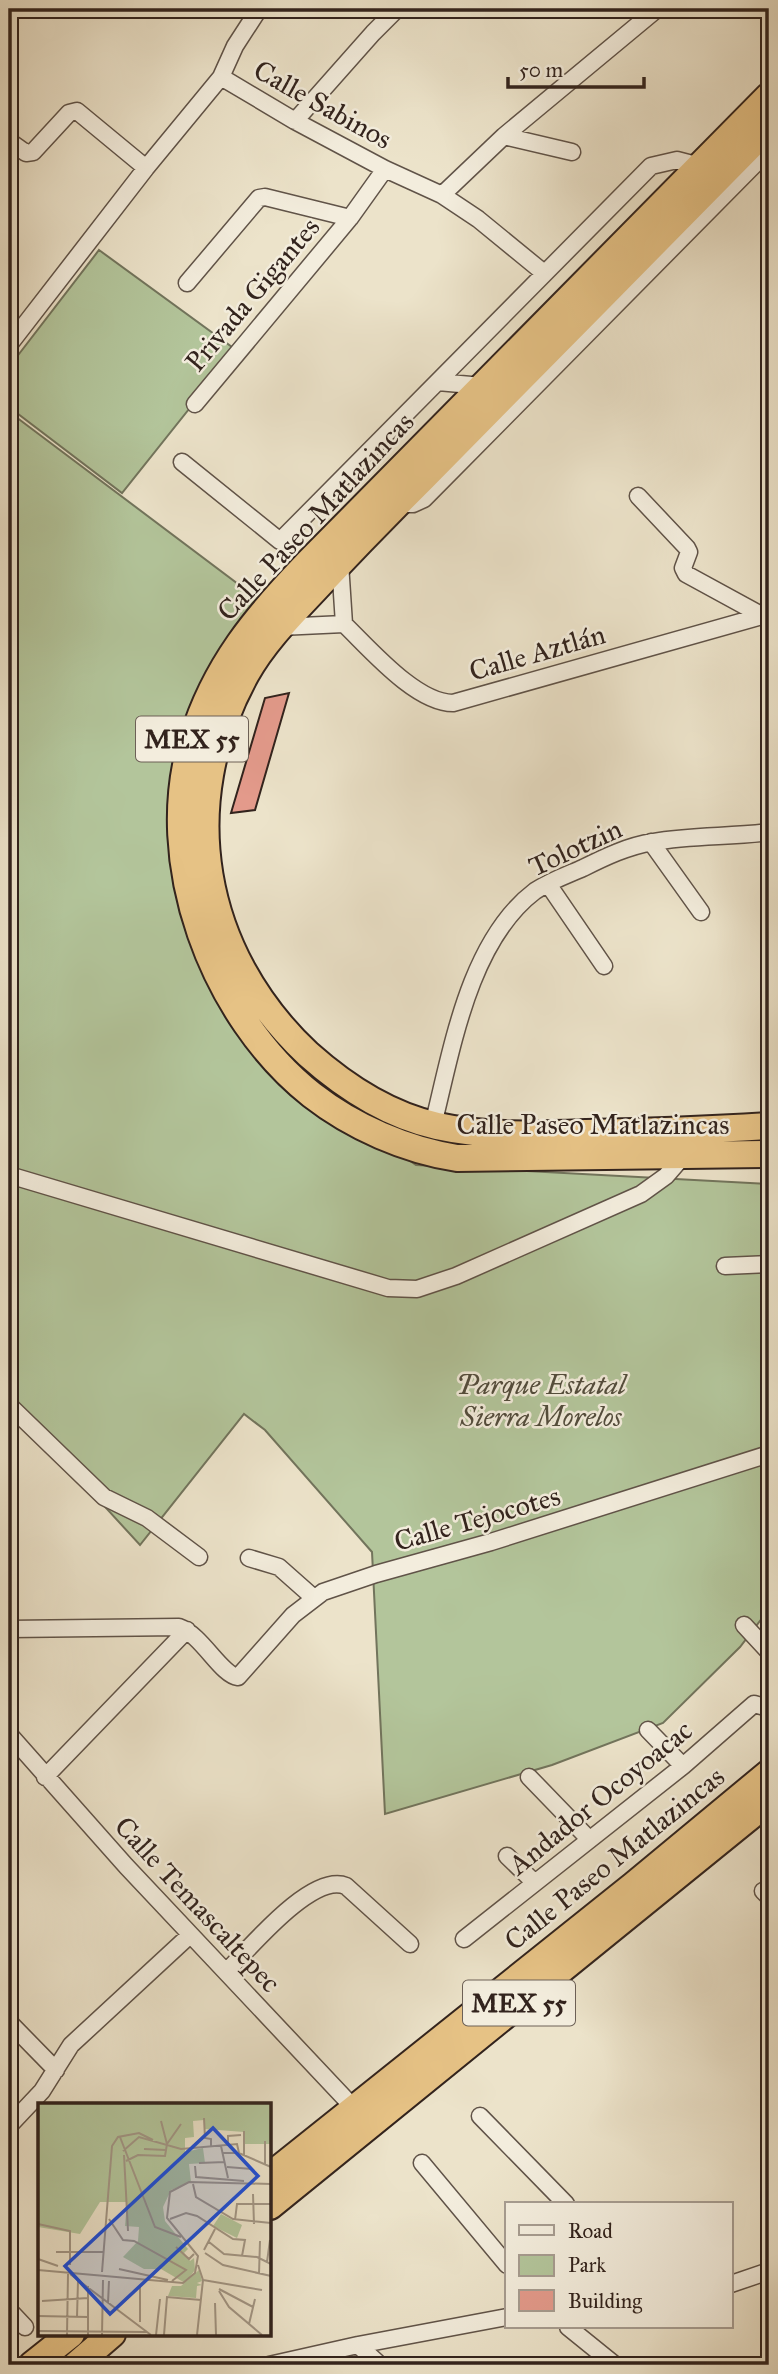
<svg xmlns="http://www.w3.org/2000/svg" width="778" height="2374" font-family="'IM FELL Great Primer',serif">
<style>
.green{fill:#b3c59b;stroke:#72745c;stroke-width:2}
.building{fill:#e39a8b;stroke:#32231d;stroke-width:2}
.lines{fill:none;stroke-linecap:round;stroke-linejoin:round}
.minor-casing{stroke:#605348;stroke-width:19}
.trunk-casing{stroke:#32231d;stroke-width:30}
.minor{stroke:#f3eddd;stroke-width:16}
.trunk{stroke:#e6c285;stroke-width:26}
.labels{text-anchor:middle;stroke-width:5;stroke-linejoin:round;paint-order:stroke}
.shield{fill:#f3eddd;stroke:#6c6057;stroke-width:2}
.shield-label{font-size:26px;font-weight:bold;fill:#32231d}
.street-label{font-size:28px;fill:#32231d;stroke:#f3eddd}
.park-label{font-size:28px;font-style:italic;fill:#524c3c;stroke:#f3eddd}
.inset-road{fill:none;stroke:#a29685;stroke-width:2}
.view{fill:#1d4ed8;fill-opacity:0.15;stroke:#1d4ed8;stroke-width:3.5}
.inset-edge{fill:none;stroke:#32231d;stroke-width:3.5}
</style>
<rect width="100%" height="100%" fill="#ece3ca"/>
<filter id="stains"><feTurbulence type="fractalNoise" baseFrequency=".00286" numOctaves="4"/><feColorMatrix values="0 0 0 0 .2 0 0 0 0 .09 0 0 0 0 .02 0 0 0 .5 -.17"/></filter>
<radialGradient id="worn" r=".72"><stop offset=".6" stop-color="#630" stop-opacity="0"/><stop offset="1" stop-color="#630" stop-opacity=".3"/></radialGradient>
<path class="green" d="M 99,250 L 236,350 L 122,493 L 9,407 L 9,367 Z
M 12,414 L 286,620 L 214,745 L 213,957 L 282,1070 L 416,1165 L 769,1184 L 769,1609 L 740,1647 L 663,1723 L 552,1765 L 385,1814 L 372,1552 L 265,1430 L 244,1414 L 140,1545 L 9,1402 L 9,417 Z"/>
<path class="building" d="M 289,693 L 255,810 L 231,813 L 265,698 Z"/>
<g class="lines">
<g class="minor-casing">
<path id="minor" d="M 221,77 L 295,121 L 385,169 L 442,195 L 478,219 L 544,273
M 295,121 L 373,33 L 397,9
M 504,136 L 572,152
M 9,141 L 26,153 L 33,152 L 69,113 L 77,111 L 146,168
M 442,195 L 504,136 L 657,9
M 187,283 L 259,198 L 265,197 L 350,218
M 9,345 L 146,168 L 221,77 L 235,46 L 259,9
M 438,382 L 482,386
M 195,404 L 350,218 L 385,169
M 182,462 L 280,541 L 651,166 L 677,160 L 700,166
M 638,496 L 687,548 L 689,552 L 683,568 L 686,574 L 763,616
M 397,504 L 413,504 L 424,499 L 769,150
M 340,563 L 344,624 C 370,649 416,703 453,703 L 769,614
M 280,627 L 344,624
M 651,842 L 701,912
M 548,884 L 604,966
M 433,1125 C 452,1049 469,941 535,891 C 550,881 567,875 583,868 C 605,857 628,846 653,842 C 691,835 731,837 769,832
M 9,1175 L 388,1288 L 417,1289 L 456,1276 L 641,1194 L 666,1176 L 685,1154
M 725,1266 L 769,1264
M 9,1405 L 104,1497 L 147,1518 L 199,1557
M 249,1558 L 279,1567 L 314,1598
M 744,1625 L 769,1652
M 9,1629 L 179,1627 C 202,1635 221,1675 238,1677 L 293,1615 L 323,1592 L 376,1574 L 491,1542 L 769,1454
M 648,1730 L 683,1766
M 9,1734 L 126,1866 L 353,2107
M 45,1777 L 187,1630
M 529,1777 L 589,1839
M 507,1856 L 535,1883
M 763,1891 L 769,1897
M 464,1939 L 683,1766 L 754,1704 L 765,1707 L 769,1706
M 226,1972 C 249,1949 312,1872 346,1886 L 410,1944
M 9,2022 L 56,2070
M 480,2116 L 566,2204
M 9,2126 L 42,2091 L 71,2045 L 190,1935
M 422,2163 L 507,2265
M 731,2284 L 769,2271
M 9,2310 L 25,2327
M 568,2327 L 615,2365
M 358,2345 L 380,2365
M 269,2365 L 358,2345 L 507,2317"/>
</g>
<g class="trunk-casing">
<path id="trunk" d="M 769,96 L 308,563 C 256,617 215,666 193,738 C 154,861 213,1017 312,1095 C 353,1127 406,1150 457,1158 L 769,1154
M 769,127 C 654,244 539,360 424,477 C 389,512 354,548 320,584 C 294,612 265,640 246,674 C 174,804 200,953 308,1054 C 345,1087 388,1115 437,1126 C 487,1137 536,1135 586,1133 C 647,1132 708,1130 769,1126
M 270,2176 L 634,1885 L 769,1773
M 270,2206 L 769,1801
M 32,2365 L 71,2334
M 76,2365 L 112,2334"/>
</g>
<use href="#minor" class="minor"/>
<use href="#trunk" class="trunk"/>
</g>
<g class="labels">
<g class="shield">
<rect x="136" y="716.5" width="112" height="45" rx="5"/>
<rect x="463" y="1980.5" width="112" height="45" rx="5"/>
</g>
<g class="shield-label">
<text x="192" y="748">MEX 55</text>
<text x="519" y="2012">MEX 55</text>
</g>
<g class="street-label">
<text transform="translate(323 104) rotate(29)" y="10">Calle Sabinos</text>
<text transform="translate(252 294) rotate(-50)" y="10">Privada Gigantes</text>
<text transform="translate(315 516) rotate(-47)" y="10">Calle Paseo Matlazincas</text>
<text transform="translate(537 652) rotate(-16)" y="10">Calle Aztlán</text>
<text transform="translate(575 847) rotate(-25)" y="10">Tolotzin</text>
<text x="593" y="1134">Calle Paseo Matlazincas</text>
<text transform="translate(477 1518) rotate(-16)" y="10">Calle Tejocotes</text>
<text transform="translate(600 1797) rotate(-39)" y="10">Andador Ocoyoacac</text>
<text transform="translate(614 1858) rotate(-39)" y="10">Calle Paseo Matlazincas</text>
<text transform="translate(198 1904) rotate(47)" y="10">Calle Temascaltepec</text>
</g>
<g class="park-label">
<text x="541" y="1394">Parque Estatal<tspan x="541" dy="32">Sierra Morelos</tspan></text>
</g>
</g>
<g transform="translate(38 2103)">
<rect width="233" height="233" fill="#ece3ca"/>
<path d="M 0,1 L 233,1 L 233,41 L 206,41 L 206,29 L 167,26 L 166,17 L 155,18 L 156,34 L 147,35 L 147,49 L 165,45 L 167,60 L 151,61 L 153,79 L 133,87 L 125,104 L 127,118 L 150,146 L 146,150 L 152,158 L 156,155 L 157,167 L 147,180 L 123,166 L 106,166 L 85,154 L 100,138 L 101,124 L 87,123 L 89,99 L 62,99 L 42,131 L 0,124 ZM 183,111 L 204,122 L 199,135 L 175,123 ZM 161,167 L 164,178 L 159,180 L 164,182 L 159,183 L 158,195 L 130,193 L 134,183 L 143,183 Z" fill="#b3c59b"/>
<path class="inset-road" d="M 166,15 L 167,35 L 173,36 L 173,44M 82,34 L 117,124 L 143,134M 129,41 L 143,21M 190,41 L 190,33 L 203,32M 183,43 L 190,75M 106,46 L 128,47M 85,48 L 101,34 L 143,46 L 199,41 L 201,50M 185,50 L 201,50 L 233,64M 86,52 L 90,128M 206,53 L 206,28M 88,58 L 100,52 L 127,53 L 129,41 L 123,18M 161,60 L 187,59M 227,62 L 227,38M 157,63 L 158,74 L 206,78M 189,64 L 214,66M 155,81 L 158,94 L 195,116 L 233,120M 215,91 L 216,121M 71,116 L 85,137 L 96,138 L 148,167 L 134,178M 132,116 L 148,110 L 159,113 L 195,136 L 207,137 L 204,153M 197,117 L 199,101 L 233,101M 0,121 L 32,128 L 32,162M 171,139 L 186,151 L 219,154 L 233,161M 138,144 L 151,156 L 156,151M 166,147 L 177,126M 18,149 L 66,149M 167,150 L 185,162 L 233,173M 0,156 L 20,163M 229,159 L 232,137M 81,166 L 130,177M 0,167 L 145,180 L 157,170 L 160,153 L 129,115 L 132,89 L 151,79 L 233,81M 64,169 L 74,43 L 80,34 L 101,30 L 115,37M 32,171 L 113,232M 221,171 L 222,138M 165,177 L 224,187M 102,182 L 102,219M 50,183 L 50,232M 181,186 L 215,204M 181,188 L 191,204 L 224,232M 4,198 L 50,195M 70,200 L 71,178M 177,200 L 178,232M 0,213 L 50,214M 39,214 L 40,178M 211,221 L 217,196M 0,228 L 109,229M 29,232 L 30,171M 64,232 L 65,177M 118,232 L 122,196M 126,232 L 129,194 L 163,197M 159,232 L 165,177 L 160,162"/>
<path class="view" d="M 175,25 L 220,73 L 72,211 L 27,163 Z"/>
<rect width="233" height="233" class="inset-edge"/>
</g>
<rect width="778" height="2374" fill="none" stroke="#ece3ca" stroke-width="35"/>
<rect x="10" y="10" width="757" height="2353" fill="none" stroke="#32231d" stroke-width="3.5"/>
<rect x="18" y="18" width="743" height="2339" fill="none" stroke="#32231d" stroke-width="2"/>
<rect x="505" y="2202" width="228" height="126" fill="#f3eddd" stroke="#a69c90" stroke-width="2"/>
<rect x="519" y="2225" width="35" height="10" fill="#f3eddd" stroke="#a69c90" stroke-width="2"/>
<text x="568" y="2238" font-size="21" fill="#32231d">Road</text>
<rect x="519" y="2255" width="35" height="21" fill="#b3c59b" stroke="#a69c90" stroke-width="2"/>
<text x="568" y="2272" font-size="21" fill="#32231d">Park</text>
<rect x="519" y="2290" width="35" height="21" fill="#e39a8b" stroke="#a69c90" stroke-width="2"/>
<text x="568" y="2308" font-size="21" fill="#32231d">Building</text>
<path d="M508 77v10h136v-10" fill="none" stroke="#32231d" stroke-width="3.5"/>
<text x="519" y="77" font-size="21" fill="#32231d" stroke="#f3eddd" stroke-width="5" paint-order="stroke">50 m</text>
<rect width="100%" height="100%" filter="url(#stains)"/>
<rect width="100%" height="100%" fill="url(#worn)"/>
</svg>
